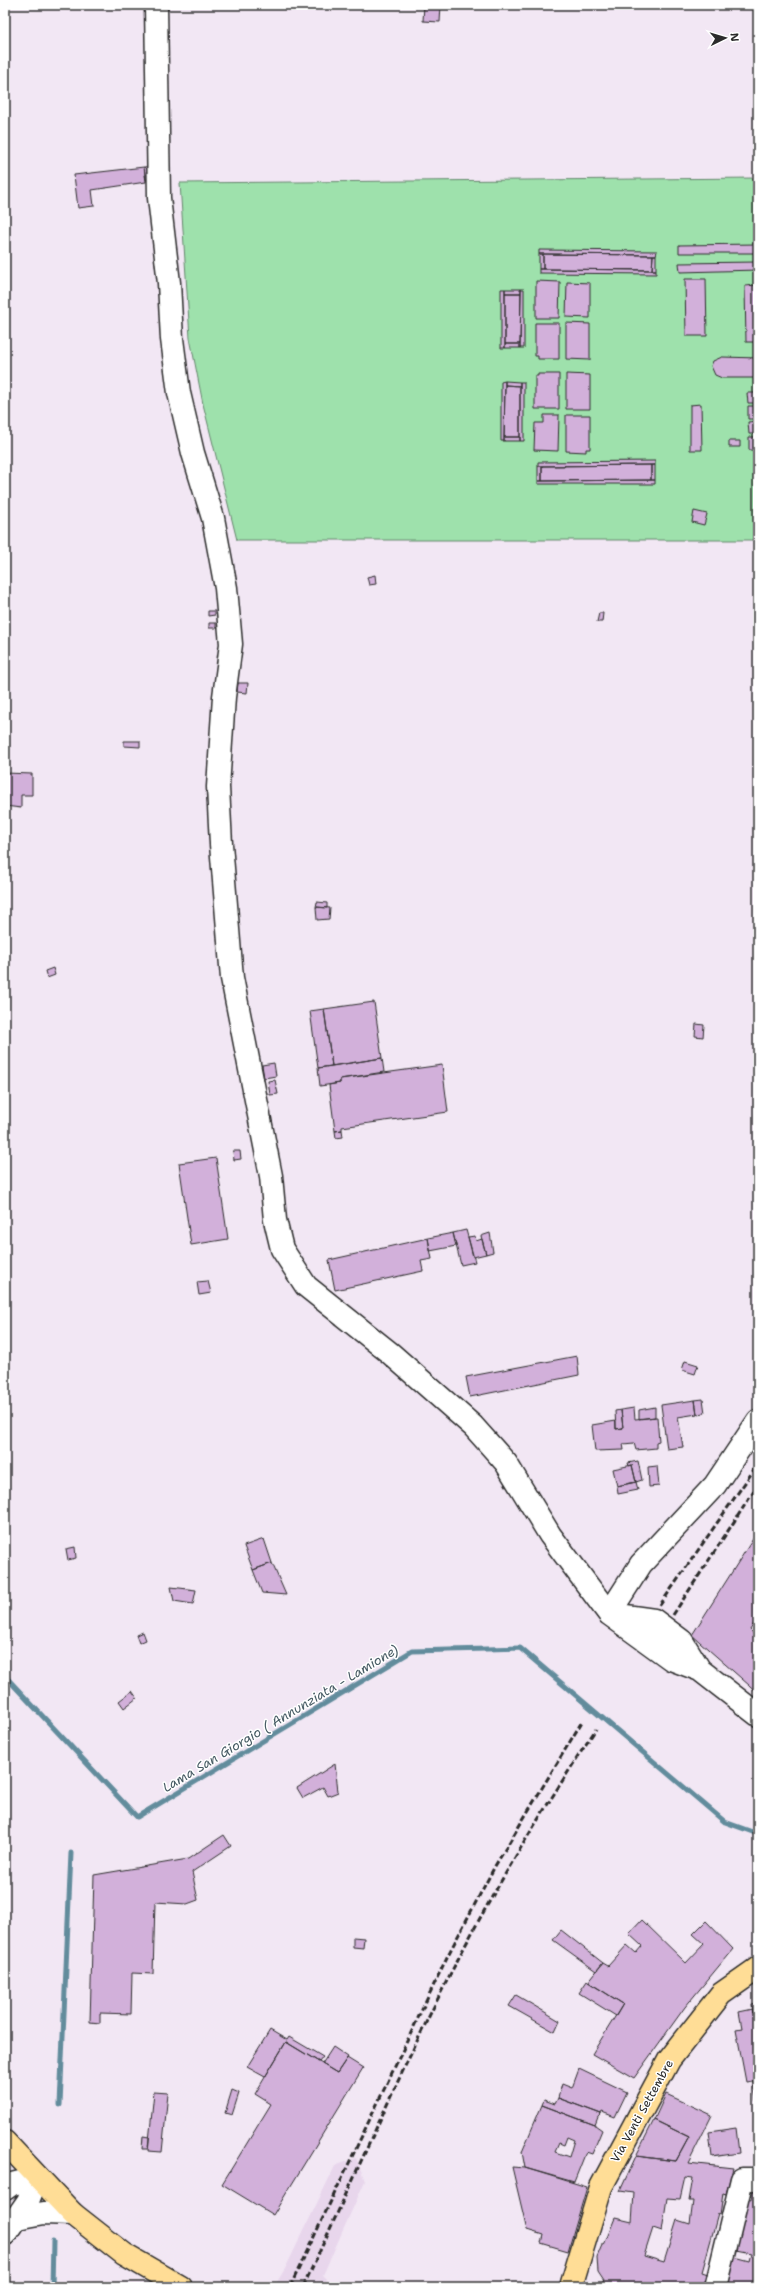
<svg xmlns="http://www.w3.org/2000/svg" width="763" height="2292" font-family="'Shantell Sans',sans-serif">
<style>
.built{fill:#e8d6ec}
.green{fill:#9ee1ac;stroke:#64866c}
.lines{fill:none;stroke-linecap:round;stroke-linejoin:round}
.stream{stroke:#628c9c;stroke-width:5}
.building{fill:#d2b0da;stroke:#2b2b2b;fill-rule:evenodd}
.minor-casing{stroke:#2b2b2b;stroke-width:25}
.major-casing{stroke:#2b2b2b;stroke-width:25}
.minor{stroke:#fff;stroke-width:22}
.major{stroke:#ffdd96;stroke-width:22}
.rail{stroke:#2b2b2b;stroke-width:3;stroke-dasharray:6 3;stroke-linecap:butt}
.labels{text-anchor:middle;stroke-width:3;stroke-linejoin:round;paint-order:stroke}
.street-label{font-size:12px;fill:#2b2b2b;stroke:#fff}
.water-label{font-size:13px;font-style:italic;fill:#475b64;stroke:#fff}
</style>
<rect width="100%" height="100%" fill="#f2e7f4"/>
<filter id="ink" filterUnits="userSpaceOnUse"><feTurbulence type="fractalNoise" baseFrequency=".025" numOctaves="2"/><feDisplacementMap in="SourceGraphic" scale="8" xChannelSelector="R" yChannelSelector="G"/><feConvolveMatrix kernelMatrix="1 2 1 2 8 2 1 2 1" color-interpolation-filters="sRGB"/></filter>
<g filter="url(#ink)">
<path class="built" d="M 356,2158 L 365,2181 L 323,2275 L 327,2279 L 324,2287 L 274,2287 L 286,2267 L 335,2166 Z"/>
<path class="green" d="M 758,178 L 758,540 L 237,540 L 203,404 L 190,338 L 180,183 Z"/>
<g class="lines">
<path class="stream" d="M 5,1676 L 137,1817 L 412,1651 L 520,1648 L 725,1822 L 758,1834
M 60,2105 L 71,1853
M 52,2287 L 53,2241"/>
</g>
<path class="building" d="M 424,5 L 441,5 L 440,22 L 423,21 Z
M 155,166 L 156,179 L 146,180 L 144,167 Z
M 144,167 L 146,182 L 92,190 L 94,206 L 78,208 L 74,175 Z
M 758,244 L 758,253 L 679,253 L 679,245 Z
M 539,250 L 657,251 L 656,255 L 543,254 L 539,254 Z
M 539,254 L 543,254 L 543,269 L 539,269 Z
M 543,254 L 653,255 L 652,270 L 543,269 Z
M 653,255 L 656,255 L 656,270 L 652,270 Z
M 758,262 L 758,270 L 680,272 L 679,263 Z
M 539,269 L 543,269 L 656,270 L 656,274 L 539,273 Z
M 685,279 L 706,279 L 707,336 L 686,336 Z
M 536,281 L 560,282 L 559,318 L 536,318 Z
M 567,282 L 590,283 L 590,318 L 566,317 Z
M 758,285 L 758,308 L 755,308 L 758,342 L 746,342 L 745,286 Z
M 501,289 L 505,289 L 505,348 L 501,348 Z
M 505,289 L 521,289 L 521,293 L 505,293 Z
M 521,289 L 524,289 L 524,348 L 520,348 Z
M 505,293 L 521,293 L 520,344 L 505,344 Z
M 535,323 L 559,323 L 559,359 L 538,359 L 538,356 L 535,356 Z
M 566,323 L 590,324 L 590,360 L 566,359 Z
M 505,344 L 520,344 L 520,348 L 505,348 Z
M 722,357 L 758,358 L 758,378 L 722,378 L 715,375 L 711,366 L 713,361 Z
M 538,374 L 559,374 L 559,409 L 535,409 L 535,376 L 538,376 Z
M 566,374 L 590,375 L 590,409 L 566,409 Z
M 505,381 L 520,382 L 520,386 L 505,385 Z
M 505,381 L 504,441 L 501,441 L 501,382 Z
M 520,382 L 524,382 L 524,441 L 520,441 Z
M 505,385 L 520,386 L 520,437 L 504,437 Z
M 747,393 L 758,393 L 758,403 L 748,403 Z
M 701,404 L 702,450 L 690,450 L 690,405 Z
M 748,406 L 758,406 L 758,419 L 748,419 Z
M 544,415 L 559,415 L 558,451 L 534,450 L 535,423 L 544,423 Z
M 566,415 L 590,415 L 590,449 L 586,449 L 586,452 L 566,451 Z
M 758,421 L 758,434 L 749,434 L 748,422 Z
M 504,437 L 520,437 L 520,441 L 504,441 Z
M 749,437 L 758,437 L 758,450 L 749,450 Z
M 729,441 L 740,441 L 740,447 L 729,447 Z
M 655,461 L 655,465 L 538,466 L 538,462 Z
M 651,465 L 651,480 L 542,481 L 542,466 Z
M 651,465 L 655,465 L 655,480 L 651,480 Z
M 538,466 L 542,466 L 542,481 L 538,481 Z
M 655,480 L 655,484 L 538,484 L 538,481 Z
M 694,511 L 707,514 L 704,525 L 692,522 Z
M 375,575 L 376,584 L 369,585 L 367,577 Z
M 208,611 L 215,611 L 215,615 L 208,616 Z
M 599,613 L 603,613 L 602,622 L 597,622 Z
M 209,623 L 216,623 L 216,628 L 209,628 Z
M 238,683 L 248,683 L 247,693 L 237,692 Z
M 124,741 L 140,741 L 140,747 L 124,746 Z
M 5,773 L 32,774 L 32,795 L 21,795 L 21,808 L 5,806 Z
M 317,902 L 327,903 L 327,908 L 316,907 Z
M 316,907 L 330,908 L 329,919 L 317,920 Z
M 53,968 L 55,975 L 47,978 L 45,971 Z
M 374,1002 L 382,1058 L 332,1066 L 324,1009 Z
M 324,1009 L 332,1066 L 318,1068 L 310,1011 Z
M 696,1024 L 704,1025 L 703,1037 L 695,1036 Z
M 382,1058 L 384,1072 L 340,1079 L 340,1083 L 320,1086 L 318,1068 Z
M 274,1063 L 276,1076 L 264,1078 L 262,1065 Z
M 442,1065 L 448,1112 L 342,1127 L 342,1130 L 335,1131 L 329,1085 L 340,1083 L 340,1079 Z
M 275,1080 L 278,1094 L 270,1095 L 268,1081 Z
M 342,1130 L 343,1137 L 336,1138 L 335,1131 Z
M 233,1151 L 240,1151 L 241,1159 L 234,1160 Z
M 216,1158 L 228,1239 L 191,1245 L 179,1163 Z
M 466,1230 L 475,1262 L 461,1265 L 453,1233 Z
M 453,1233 L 456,1246 L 430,1251 L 428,1238 Z
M 490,1233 L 493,1252 L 486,1254 L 481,1236 Z
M 475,1236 L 476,1241 L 482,1239 L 486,1254 L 473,1257 L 468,1237 Z
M 428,1238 L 432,1259 L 421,1261 L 423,1271 L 335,1290 L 329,1260 Z
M 208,1281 L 211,1293 L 199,1295 L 197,1282 Z
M 577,1356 L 579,1375 L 470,1397 L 466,1377 Z
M 685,1361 L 698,1365 L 695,1374 L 682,1370 Z
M 703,1399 L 705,1413 L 697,1414 L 695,1400 Z
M 695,1400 L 697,1414 L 678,1417 L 683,1447 L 667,1449 L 661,1405 Z
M 655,1407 L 655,1417 L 639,1419 L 639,1410 Z
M 634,1408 L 635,1419 L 657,1417 L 659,1441 L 656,1442 L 656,1448 L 636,1450 L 634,1443 L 623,1444 L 624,1450 L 595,1451 L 592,1425 L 616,1421 L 616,1429 L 623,1428 L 621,1410 Z
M 621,1410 L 623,1428 L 616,1429 L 615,1411 Z
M 638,1461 L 642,1480 L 636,1482 L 632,1465 L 629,1466 L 628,1463 Z
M 632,1465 L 636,1482 L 617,1486 L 613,1469 Z
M 657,1466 L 659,1486 L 649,1487 L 648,1467 Z
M 636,1482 L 638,1490 L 618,1494 L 617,1486 Z
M 758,1531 L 758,1617 L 750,1630 L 758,1638 L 758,1693 L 692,1635 Z
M 264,1539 L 272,1563 L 253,1570 L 244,1546 Z
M 75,1547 L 76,1558 L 68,1560 L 66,1549 Z
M 272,1563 L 286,1595 L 262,1593 L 253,1570 Z
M 171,1587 L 196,1590 L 193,1604 L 174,1601 Z
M 143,1632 L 146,1640 L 139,1643 L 136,1635 Z
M 132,1691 L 137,1698 L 124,1708 L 119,1701 Z
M 335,1764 L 338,1792 L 328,1796 L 323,1787 L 303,1798 L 297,1788 Z
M 224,1835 L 231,1846 L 192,1872 L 198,1900 L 187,1904 L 155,1902 L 153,1974 L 132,1973 L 131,2014 L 100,2013 L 100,2023 L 90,2022 L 94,1875 L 188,1859 Z
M 642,1920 L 686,1963 L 704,1944 L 693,1934 L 706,1921 L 733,1949 L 685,2007 L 634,2078 L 592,2054 L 623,2004 L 588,1982 L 603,1963 L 608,1966 L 627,1945 L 636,1953 L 642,1946 L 629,1934 Z
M 561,1930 L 603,1963 L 596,1971 L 553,1940 Z
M 353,1937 L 364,1938 L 363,1948 L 353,1947 Z
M 587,1981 L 623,2004 L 616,2016 L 579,1993 Z
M 516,1995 L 560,2021 L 555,2032 L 509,2006 Z
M 758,2003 L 758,2012 L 753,2013 L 752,2004 Z
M 753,2009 L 753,2013 L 758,2012 L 758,2080 L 746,2082 L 736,2029 L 742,2028 L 739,2012 Z
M 270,2030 L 287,2040 L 289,2037 L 323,2057 L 319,2062 L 286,2042 L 265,2077 L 247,2067 Z
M 286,2042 L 337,2073 L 347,2058 L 363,2068 L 273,2215 L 222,2184 L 271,2104 L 255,2094 Z
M 333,2047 L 348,2057 L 337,2073 L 322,2064 Z
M 579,2069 L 627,2092 L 615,2117 L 602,2112 L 601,2114 L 558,2098 L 562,2084 L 572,2088 Z
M 758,2080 L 758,2100 L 756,2101 L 753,2081 Z
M 232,2090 L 239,2093 L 232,2115 L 225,2113 Z
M 154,2092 L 168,2093 L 162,2152 L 148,2151 Z
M 666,2094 L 712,2115 L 688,2163 L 733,2168 L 726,2194 L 723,2193 L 720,2215 L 718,2214 L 702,2272 L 708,2274 L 703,2287 L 601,2287 L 599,2285 L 604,2281 L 598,2272 L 597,2257 L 602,2245 L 604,2245 L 615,2218 L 632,2222 L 634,2193 L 620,2191 L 636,2156 L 676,2161 L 689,2137 L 654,2120 ZM 685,2177 L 693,2178 L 689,2201 L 693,2201 L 690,2224 L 677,2220 L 664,2262 L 644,2256 L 653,2228 L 662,2231 L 667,2198 L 680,2199 Z
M 558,2098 L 601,2114 L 598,2117 L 595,2125 L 542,2105 L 544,2100 L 555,2104 Z
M 542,2105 L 595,2125 L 602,2130 L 592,2154 L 586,2152 L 574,2182 L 525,2168 L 522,2152 ZM 567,2137 L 574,2140 L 569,2157 L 555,2152 L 559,2143 L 564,2145 Z
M 654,2120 L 689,2137 L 676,2161 L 636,2156 Z
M 736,2128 L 739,2153 L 712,2157 L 709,2132 Z
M 143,2136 L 149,2137 L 148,2149 L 142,2149 Z
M 512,2167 L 525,2168 L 587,2187 L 568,2251 L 541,2243 L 543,2235 L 527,2230 Z
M 753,2189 L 758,2189 L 758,2287 L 726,2287 L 734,2257 L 749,2261 L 751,2253 L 736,2250 L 748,2199 L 751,2200 Z"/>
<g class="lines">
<g class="minor-casing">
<path id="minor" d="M 156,5 L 159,198 L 169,283 L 172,339 L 179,393 L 193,453 L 213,518 L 226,588 L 231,644 L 224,697 L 218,787 L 221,844 L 232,978 L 271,1176 L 275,1220 L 282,1249 L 306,1286 L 390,1353 L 473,1426 L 506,1463 L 550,1535 L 609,1614 L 671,1659 L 700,1670 L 758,1715
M 609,1614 L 641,1564 L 715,1485 L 758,1421
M 611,1614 L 654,1620 L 682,1641 L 700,1670
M 5,2189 L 12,2184 L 37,2178
M 17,2218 L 44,2213 L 73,2214
M 5,2234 L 28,2201 L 37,2178
M 716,2287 L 742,2179 L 758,2179"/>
</g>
<g class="major-casing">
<path id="major" d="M 5,2142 L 73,2214 L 124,2254 L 181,2287
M 572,2283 L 601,2187 L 669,2060 L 721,1994 L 758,1968"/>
</g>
<use href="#minor" class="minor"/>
<use href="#major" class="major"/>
<path class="rail" d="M 660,1605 L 758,1464
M 673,1615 L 758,1485
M 290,2287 L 448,1955 L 495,1866 L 583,1720
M 303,2287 C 354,2179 401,2069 456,1963 C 498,1882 546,1805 596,1729"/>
</g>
</g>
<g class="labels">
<g class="street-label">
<text transform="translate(642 2111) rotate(-61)" y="4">Via Venti Settembre</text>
</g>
<g class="water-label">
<text transform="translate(280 1718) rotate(-31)" y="5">Lama San Giorgio ( Annunziata - Lamione)</text>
</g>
</g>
<rect width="763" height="2292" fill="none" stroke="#fff" stroke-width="20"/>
<rect x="10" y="10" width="743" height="2272" fill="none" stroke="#2b2b2b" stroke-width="1.5" filter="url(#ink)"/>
<g transform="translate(725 38) rotate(85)" stroke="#ffffff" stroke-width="3" paint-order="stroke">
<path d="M0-3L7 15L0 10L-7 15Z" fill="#2b2b2b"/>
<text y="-6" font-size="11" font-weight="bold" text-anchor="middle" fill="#2b2b2b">N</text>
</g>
</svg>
